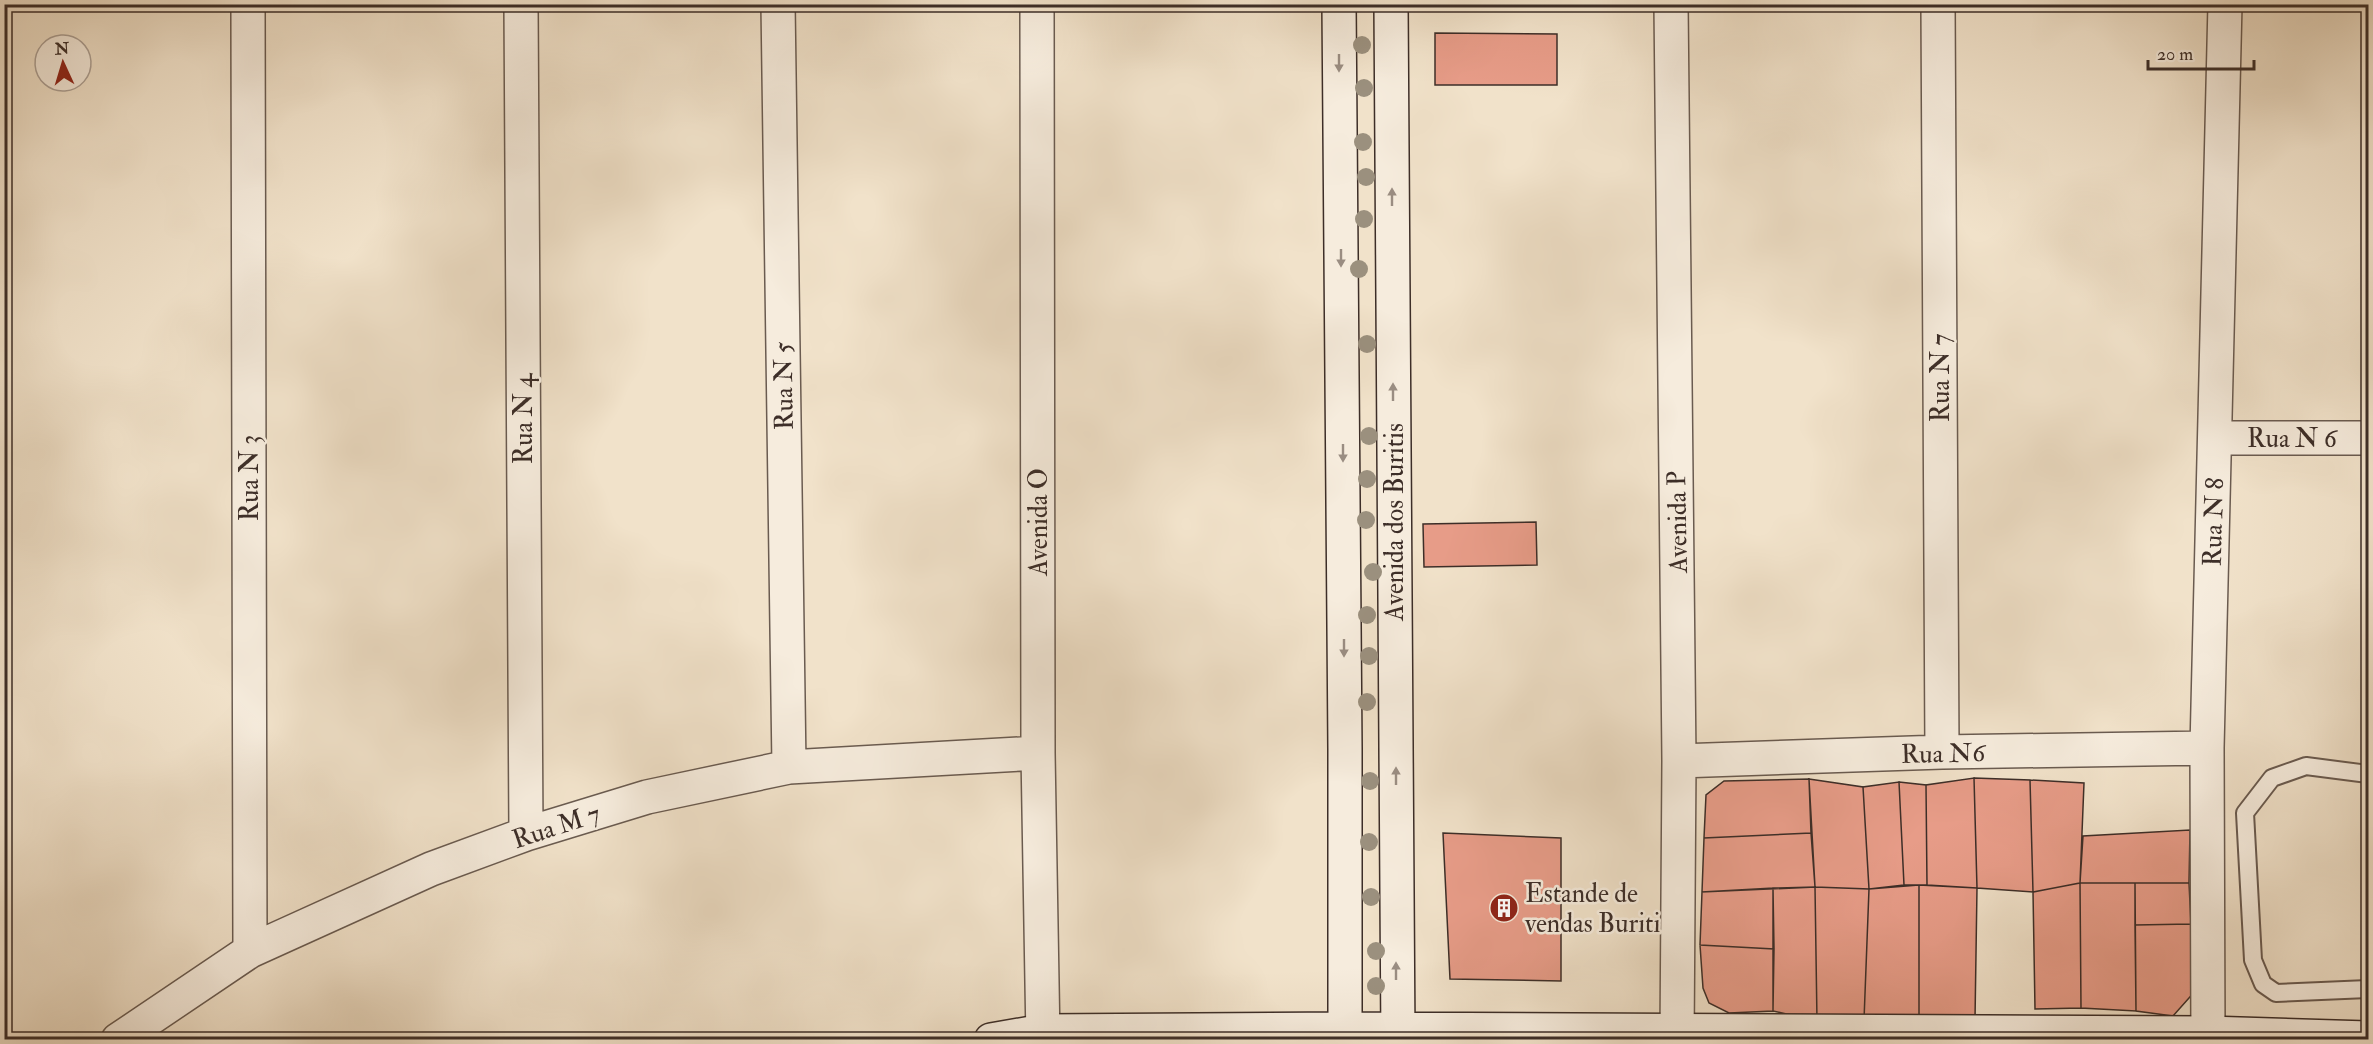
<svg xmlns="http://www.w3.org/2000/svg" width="2373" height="1044" font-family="'IM FELL Double Pica',serif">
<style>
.building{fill:#e79c88;stroke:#3d2e28;stroke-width:1.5}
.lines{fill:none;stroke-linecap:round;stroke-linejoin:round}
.lane-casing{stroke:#6a5b50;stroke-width:20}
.street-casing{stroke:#6a5b50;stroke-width:36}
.secondary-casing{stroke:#3d2e28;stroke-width:36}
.lane{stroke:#f6ecdd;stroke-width:16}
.street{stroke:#f6ecdd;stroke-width:33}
.secondary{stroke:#f6ecdd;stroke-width:33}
.tree{fill:#9b907e}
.oneway{fill:#9a8d82}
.labels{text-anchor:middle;stroke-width:5;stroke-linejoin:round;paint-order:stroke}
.street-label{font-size:26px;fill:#3d2e28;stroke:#f6ecdd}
.poi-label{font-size:26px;fill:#3d2e28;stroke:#f6ecdd;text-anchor:start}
</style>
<rect width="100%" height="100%" fill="#f1e2ca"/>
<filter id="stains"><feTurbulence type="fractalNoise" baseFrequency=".00333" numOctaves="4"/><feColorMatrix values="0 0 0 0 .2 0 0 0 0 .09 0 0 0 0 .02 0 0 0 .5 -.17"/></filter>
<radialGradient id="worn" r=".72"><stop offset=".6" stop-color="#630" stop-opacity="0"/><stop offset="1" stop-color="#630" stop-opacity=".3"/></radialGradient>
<path class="building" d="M 1435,33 L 1557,34 L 1557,85 L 1435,85 Z
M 1536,522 L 1537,565 L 1424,567 L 1423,524 Z
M 1974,778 L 1977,888 L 1927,885 L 1926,785 Z
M 1974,778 L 2030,780 L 2033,892 L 1977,888 Z
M 1809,779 L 1811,833 L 1704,838 L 1706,795 L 1724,781 Z
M 1809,779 L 1863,787 L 1869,889 L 1815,887 Z
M 2030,780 L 2084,783 L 2080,883 L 2033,892 Z
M 1899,782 L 1904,885 L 1869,889 L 1863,787 Z
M 1899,782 L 1926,785 L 1927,885 L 1904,885 Z
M 2190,830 L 2189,883 L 2080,883 L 2083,836 Z
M 1443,833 L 1561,838 L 1561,981 L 1450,979 Z
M 1811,833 L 1815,887 L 1702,892 L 1704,838 Z
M 2080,883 L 2081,1008 L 2035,1009 L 2033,892 Z
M 2080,883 L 2135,883 L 2136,1011 L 2081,1008 Z
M 2135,883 L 2189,883 L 2191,924 L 2135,925 Z
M 1919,885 L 1919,1018 L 1864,1020 L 1869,889 Z
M 1919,885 L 1977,888 L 1975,1020 L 1919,1018 Z
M 1815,887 L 1817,1021 L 1773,1011 L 1773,888 Z
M 1815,887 L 1869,889 L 1864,1020 L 1817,1021 Z
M 1773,888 L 1774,949 L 1700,945 L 1702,892 Z
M 2191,924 L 2197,989 L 2173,1016 L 2136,1011 L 2135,925 Z
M 1700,945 L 1774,949 L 1773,1011 L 1729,1013 L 1709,1003 L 1703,988 Z"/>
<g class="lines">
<g class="lane-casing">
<path id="lane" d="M 2368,774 L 2306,766 L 2272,778 L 2245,813 L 2253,960 L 2263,984 L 2276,993 L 2368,989"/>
</g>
<g class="street-casing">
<path id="street" d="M 248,4 L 250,951
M 521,4 L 526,834
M 778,4 L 789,767
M 1037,4 L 1038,753 L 1043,1040
M 1671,4 L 1679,761 L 1677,1040
M 1938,4 L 1942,752
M 2215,438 L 2368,438
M 1679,761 L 1942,752 L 2207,748
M 118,1040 L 250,951 L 431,869 L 526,834 L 647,797 L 789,767 L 1038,753
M 2208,1040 L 2207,748 L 2225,4"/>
</g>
<g class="secondary-casing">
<path id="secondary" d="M 1339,4 L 1345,749 L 1345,1040
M 1391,4 L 1398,1040
M 991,1040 L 1043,1031 L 1346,1029 L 2208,1033 L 2368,1038"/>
</g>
<use href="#lane" class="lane"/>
<use href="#street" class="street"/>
<use href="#secondary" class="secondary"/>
</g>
<g class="tree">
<circle cx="1362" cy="45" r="9"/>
<circle cx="1364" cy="88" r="9"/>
<circle cx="1363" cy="142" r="9"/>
<circle cx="1366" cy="177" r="9"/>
<circle cx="1364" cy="219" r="9"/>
<circle cx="1359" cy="269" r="9"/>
<circle cx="1367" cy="344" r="9"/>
<circle cx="1369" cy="436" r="9"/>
<circle cx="1367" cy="479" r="9"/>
<circle cx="1366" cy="520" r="9"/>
<circle cx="1373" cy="572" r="9"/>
<circle cx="1367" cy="615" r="9"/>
<circle cx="1369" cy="656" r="9"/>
<circle cx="1367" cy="702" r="9"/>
<circle cx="1370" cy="781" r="9"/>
<circle cx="1369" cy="842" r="9"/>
<circle cx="1371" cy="897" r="9"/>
<circle cx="1376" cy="951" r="9"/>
<circle cx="1376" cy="986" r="9"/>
</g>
<defs><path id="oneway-solid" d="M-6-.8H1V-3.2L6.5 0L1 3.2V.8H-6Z" transform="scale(1.5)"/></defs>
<g class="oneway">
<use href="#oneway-solid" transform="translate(1339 63) rotate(90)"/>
<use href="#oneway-solid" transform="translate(1392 197) rotate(-90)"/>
<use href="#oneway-solid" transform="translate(1341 258) rotate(90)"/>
<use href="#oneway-solid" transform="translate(1393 392) rotate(-90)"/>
<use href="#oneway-solid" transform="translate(1343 453) rotate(90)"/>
<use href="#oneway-solid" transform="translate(1344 648) rotate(90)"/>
<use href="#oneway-solid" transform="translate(1396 776) rotate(-90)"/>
<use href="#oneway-solid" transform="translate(1396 971) rotate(-90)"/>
</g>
<defs>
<g id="building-disc" transform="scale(1.5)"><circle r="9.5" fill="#8f2418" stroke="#f6ecdd"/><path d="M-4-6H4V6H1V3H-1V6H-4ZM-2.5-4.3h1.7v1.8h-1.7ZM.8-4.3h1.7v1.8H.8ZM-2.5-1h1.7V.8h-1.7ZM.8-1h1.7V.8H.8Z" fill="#fff"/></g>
</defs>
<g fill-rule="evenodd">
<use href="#building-disc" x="1504" y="908"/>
</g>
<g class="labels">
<g class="street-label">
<text transform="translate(1940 378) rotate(-90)" y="9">Rua N 7</text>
<text transform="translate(783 386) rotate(-91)" y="9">Rua N 5</text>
<text transform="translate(523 419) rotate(-90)" y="9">Rua N 4</text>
<text x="2292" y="447">Rua N 6</text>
<text transform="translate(249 478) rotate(-90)" y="9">Rua N 3</text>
<text transform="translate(1038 522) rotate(-90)" y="9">Avenida O</text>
<text transform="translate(1394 522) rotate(-90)" y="9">Avenida dos Buritis</text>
<text transform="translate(1677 522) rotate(-91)" y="9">Avenida P</text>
<text transform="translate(2213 522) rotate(-88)" y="9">Rua N 8</text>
<text transform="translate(1943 753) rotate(-1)" y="9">Rua N6</text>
<text transform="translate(556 826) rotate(-18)" y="9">Rua M 7</text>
</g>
<g class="poi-label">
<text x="1525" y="902">Estande de<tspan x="1525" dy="30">vendas Buriti</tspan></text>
</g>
</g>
<rect width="2373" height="1044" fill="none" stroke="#f1e2ca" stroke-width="24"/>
<rect x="6" y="6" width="2361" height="1032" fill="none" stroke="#3d2e28" stroke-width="3"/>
<rect x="12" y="12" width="2349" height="1020" fill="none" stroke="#3d2e28" stroke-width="1.5"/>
<g transform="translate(63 63) rotate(356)"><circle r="28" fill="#f6ecdd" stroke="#aca095" stroke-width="1.5"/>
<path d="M0-4.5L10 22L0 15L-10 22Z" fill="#8f2418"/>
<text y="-9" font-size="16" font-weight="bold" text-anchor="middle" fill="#3d2e28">N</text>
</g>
<path d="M2148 60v9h106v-9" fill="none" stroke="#3d2e28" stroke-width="3"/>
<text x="2157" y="60" font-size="18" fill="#3d2e28" stroke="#f6ecdd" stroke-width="4.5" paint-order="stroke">20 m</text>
<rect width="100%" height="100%" filter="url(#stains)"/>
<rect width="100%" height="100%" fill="url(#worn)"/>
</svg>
